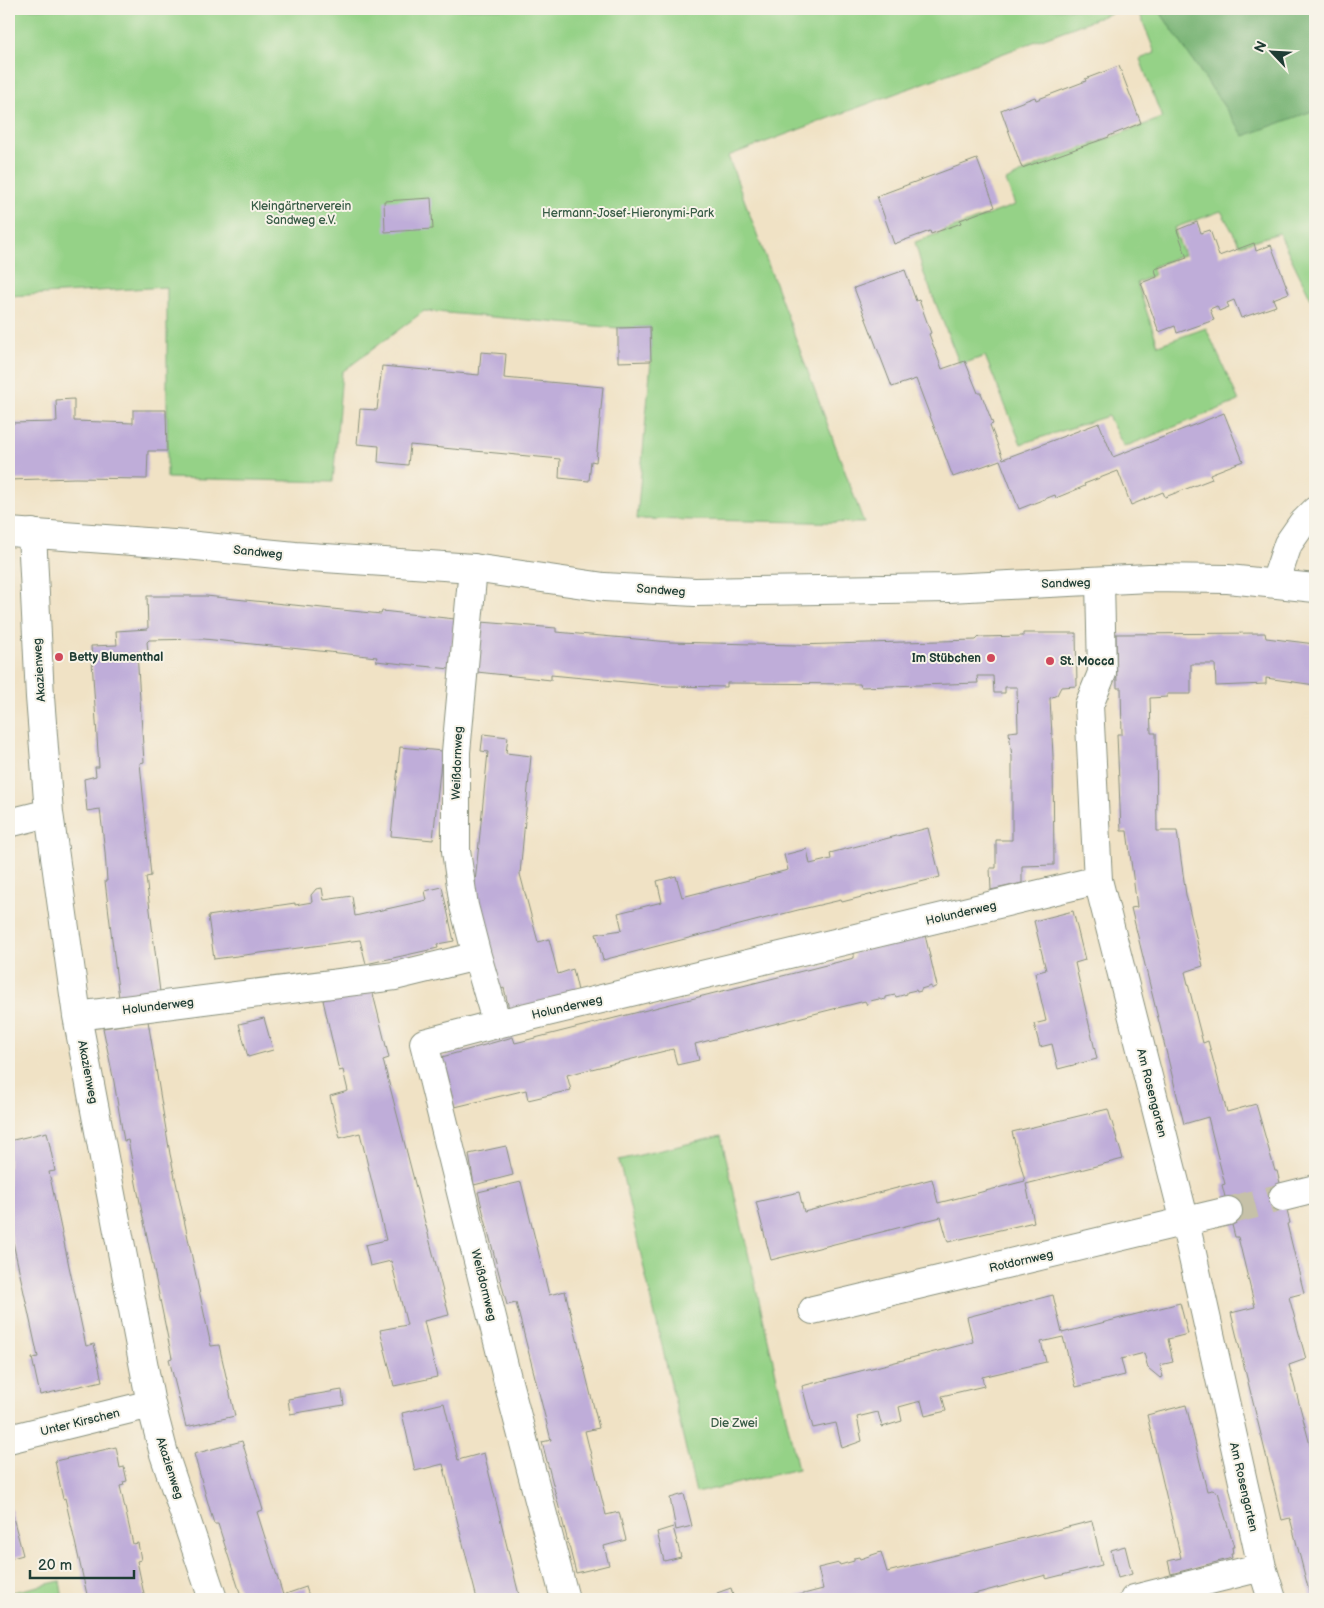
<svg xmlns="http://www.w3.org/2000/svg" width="1324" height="1608" font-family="'Balsamiq Sans',sans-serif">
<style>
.green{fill:#95d287;stroke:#5a885e}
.forest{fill:#78b474;stroke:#4c7854}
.building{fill:#bfadd9}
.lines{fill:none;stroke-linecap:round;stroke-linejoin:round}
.street-tunnel{stroke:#c6c1a8;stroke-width:28;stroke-dasharray:28 14;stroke-linecap:butt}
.street-casing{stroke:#88907c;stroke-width:30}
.secondary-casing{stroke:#88907c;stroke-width:30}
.street{stroke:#fff;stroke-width:28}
.secondary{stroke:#fff;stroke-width:28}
.poi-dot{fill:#d1495b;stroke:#f7f3e8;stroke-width:2}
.labels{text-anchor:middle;stroke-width:4;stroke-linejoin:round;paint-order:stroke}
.park-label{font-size:12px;fill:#375b45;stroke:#f7f3e8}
.street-label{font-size:12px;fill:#1f3d34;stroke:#f7f3e8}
.poi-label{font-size:12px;font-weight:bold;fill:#1f3d34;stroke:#f7f3e8;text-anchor:start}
</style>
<rect width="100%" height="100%" fill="#f7f3e8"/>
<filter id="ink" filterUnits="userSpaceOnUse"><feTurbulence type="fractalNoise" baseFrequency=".02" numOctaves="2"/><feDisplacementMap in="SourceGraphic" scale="10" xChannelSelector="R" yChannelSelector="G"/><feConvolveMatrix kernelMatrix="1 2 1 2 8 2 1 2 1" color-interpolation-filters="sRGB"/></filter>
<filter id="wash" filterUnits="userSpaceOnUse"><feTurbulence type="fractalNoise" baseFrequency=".0096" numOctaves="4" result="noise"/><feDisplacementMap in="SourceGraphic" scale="20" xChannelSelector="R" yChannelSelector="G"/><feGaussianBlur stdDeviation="1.12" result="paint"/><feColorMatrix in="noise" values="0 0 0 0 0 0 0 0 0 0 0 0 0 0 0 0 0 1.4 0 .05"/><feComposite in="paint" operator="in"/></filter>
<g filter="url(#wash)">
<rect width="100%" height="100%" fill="#f0e2c5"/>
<path class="green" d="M 9,9 L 1122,9 L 728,156 L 864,523 L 637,519 L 651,361 L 650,327 L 618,328 L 424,311 L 342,372 L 333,482 L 167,478 L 167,287 L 9,296 Z
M 1138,9 L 1315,9 L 1315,300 L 1312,301 L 1279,233 L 1240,245 L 1221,211 L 1174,228 L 1184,255 L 1152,267 L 1154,275 L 1137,283 L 1158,345 L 1206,328 L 1239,401 L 1124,447 L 1108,416 L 1021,444 L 985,356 L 960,365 L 923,271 L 915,242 L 1015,205 L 1006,181 L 1040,164 L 1162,118 L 1140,59 L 1155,53 Z
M 721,1136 L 798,1469 L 696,1493 L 619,1160 Z
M 60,1581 L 63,1599 L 9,1599 L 9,1593 Z"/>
<path class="forest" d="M 1158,9 L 1315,9 L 1315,110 L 1244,136 Z"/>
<g id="blocks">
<path class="building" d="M 1119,66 L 1141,123 L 1109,136 L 1109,137 L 1022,168 L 1001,110 L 1035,97 L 1036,100 L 1086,81 L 1085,79 Z
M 977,159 L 995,207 L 960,220 L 961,223 L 931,234 L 930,231 L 894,244 L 877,196 Z
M 431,198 L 433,229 L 385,232 L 384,201 Z
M 1197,222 L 1201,233 L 1210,230 L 1219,256 L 1254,243 L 1256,251 L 1271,245 L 1289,293 L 1273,299 L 1276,306 L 1241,318 L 1234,300 L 1227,303 L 1229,307 L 1219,311 L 1217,306 L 1210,309 L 1214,320 L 1177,333 L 1175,326 L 1159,332 L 1141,283 L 1157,277 L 1155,269 L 1187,258 L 1177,230 Z
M 905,270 L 916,301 L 919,300 L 931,333 L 929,334 L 942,369 L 965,361 L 978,393 L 981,393 L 993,424 L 990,425 L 1003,459 L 1099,423 L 1113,457 L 1224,413 L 1243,461 L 1210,474 L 1212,479 L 1165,497 L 1163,492 L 1131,505 L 1118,471 L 1084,484 L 1085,486 L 1056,498 L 1055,495 L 1019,509 L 1000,460 L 953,477 L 916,379 L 892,387 L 854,288 Z
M 650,327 L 651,361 L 618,362 L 618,328 Z
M 481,352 L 506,354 L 504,378 L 603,387 L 596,462 L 591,461 L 589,481 L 559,478 L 560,459 L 410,445 L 408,465 L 378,462 L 379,446 L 357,444 L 360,409 L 377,410 L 382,366 L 479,375 Z
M 74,399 L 74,421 L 133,423 L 133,410 L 166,410 L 167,451 L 148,451 L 147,479 L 75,478 L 9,480 L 9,423 L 57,422 L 56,400 Z
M 147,596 L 206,596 L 381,614 L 382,611 L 455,619 L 450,669 L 376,661 L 377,657 L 204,639 L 149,640 L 147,642 L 148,652 L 137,652 L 144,762 L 140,763 L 151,876 L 146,877 L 160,992 L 119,998 L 105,881 L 107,881 L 105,852 L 100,809 L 87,811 L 84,779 L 96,776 L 95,767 L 99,767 L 91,646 L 117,645 L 116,631 L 148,629 Z
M 481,622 L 556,628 L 556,632 L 670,642 L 795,645 L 976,640 L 979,637 L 1023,636 L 1023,633 L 1076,633 L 1077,686 L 1061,687 L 1057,695 L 1050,698 L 1053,756 L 1054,865 L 1022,866 L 1022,883 L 991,890 L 990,868 L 996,868 L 996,840 L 1012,840 L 1012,757 L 1009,732 L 1018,731 L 1017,687 L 1005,687 L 1005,693 L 994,693 L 993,676 L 977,676 L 978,683 L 861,687 L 860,684 L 727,683 L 727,687 L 668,686 L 551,675 L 551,680 L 477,672 Z
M 1265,633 L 1266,638 L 1315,644 L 1315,685 L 1266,678 L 1266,684 L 1216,686 L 1215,664 L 1191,664 L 1191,694 L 1167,694 L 1167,697 L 1150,698 L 1151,733 L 1156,733 L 1157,831 L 1177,831 L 1186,895 L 1203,966 L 1185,972 L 1203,1043 L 1208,1041 L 1227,1112 L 1256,1104 L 1275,1171 L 1277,1171 L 1290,1223 L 1287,1224 L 1304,1293 L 1289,1297 L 1306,1359 L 1289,1365 L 1315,1464 L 1315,1599 L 1311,1599 L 1290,1518 L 1282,1520 L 1231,1313 L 1255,1307 L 1238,1237 L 1235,1237 L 1222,1185 L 1225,1184 L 1217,1154 L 1208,1117 L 1184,1124 L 1131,908 L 1137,907 L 1127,831 L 1121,831 L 1117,734 L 1122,734 L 1121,688 L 1117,688 L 1116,634 Z
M 483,734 L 508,737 L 506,753 L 531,756 L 520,874 L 538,942 L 549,939 L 558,974 L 573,969 L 579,995 L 510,1013 L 504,988 L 499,990 L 473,884 L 475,883 L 488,752 L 481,751 Z
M 400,747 L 442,751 L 433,840 L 391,836 Z
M 928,828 L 940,877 L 842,902 L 841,900 L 798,910 L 603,960 L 596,934 L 622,930 L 618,913 L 662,902 L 657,881 L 676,876 L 682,897 L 788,870 L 784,855 L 807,849 L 810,864 L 831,859 L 830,853 Z
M 442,887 L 454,941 L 437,944 L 438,948 L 366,964 L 360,940 L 214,959 L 208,916 L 295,903 L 295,905 L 312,902 L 311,895 L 316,889 L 322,888 L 324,900 L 352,896 L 355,916 L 427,900 L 425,891 Z
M 1073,911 L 1085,960 L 1075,963 L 1097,1059 L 1058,1069 L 1052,1044 L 1040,1047 L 1034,1024 L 1046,1021 L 1035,973 L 1046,970 L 1034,921 Z
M 925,935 L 937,986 L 931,989 L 931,986 L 921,989 L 921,991 L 917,992 L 916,990 L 907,992 L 907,994 L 896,997 L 895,995 L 886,997 L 886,999 L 881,1000 L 879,999 L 870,1001 L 867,1005 L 865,1001 L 695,1044 L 699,1060 L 677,1065 L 673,1049 L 567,1075 L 571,1090 L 528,1100 L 526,1090 L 455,1107 L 442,1057 L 513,1037 L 515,1043 L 599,1022 L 854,958 L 854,953 Z
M 372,990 L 389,1058 L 383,1060 L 449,1315 L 424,1321 L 437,1377 L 394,1386 L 380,1330 L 407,1325 L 391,1261 L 370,1266 L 365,1245 L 386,1240 L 360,1133 L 340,1138 L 330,1096 L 348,1091 L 343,1070 L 339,1071 L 323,1000 Z
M 264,1018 L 273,1050 L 248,1057 L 239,1024 Z
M 148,1021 L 170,1154 L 211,1346 L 219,1345 L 235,1416 L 186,1427 L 169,1359 L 172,1358 L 136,1183 L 128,1140 L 124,1141 L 114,1082 L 103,1028 Z
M 1108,1109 L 1123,1159 L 1026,1184 L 1034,1222 L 948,1242 L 941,1217 L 771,1260 L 756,1202 L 799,1192 L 804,1212 L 932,1179 L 938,1203 L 1025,1181 L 1012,1132 Z
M 47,1132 L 55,1171 L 49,1172 L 86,1346 L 94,1344 L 102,1381 L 40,1395 L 32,1358 L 38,1357 L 9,1224 L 9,1141 Z
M 506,1146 L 513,1175 L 474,1185 L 469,1154 Z
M 521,1182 L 549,1295 L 565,1291 L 599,1428 L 585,1431 L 606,1515 L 619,1512 L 626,1540 L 604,1546 L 609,1565 L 576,1573 L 542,1442 L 551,1440 L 516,1303 L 507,1305 L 478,1192 Z
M 1053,1295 L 1062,1333 L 1180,1303 L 1188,1334 L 1168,1339 L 1173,1362 L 1160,1365 L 1163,1377 L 1160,1378 L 1148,1368 L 1144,1353 L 1121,1359 L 1125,1375 L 1076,1387 L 1063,1337 L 1041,1342 L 1046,1362 L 982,1377 L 984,1386 L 942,1396 L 946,1411 L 925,1416 L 921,1401 L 899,1407 L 902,1421 L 882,1427 L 878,1412 L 857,1417 L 862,1441 L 842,1448 L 836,1423 L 813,1428 L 802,1386 L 973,1342 L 967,1317 Z
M 342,1390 L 344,1405 L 290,1414 L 288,1399 Z
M 444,1403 L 458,1460 L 484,1453 L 520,1599 L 477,1599 L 443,1464 L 415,1471 L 402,1413 Z
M 1186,1405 L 1207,1491 L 1212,1490 L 1218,1492 L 1234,1547 L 1232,1547 L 1233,1554 L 1231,1554 L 1232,1558 L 1171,1574 L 1168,1561 L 1181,1558 L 1147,1415 Z
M 242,1441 L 263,1510 L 257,1512 L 283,1595 L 306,1587 L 310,1599 L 242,1599 L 218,1524 L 214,1524 L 194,1454 Z
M 116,1447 L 120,1468 L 124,1467 L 127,1481 L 123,1482 L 124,1485 L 120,1486 L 133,1544 L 138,1543 L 141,1560 L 137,1561 L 145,1599 L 88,1599 L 65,1498 L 63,1499 L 55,1461 Z
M 684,1494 L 692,1526 L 676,1530 L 670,1498 Z
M 9,1502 L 23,1555 L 9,1559 Z
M 1092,1521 L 1102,1565 L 1046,1579 L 1046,1575 L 955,1599 L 784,1599 L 823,1589 L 818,1568 L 839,1563 L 840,1565 L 854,1561 L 854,1558 L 859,1557 L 860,1559 L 881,1552 L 887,1572 Z
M 673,1527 L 681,1557 L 664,1561 L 657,1532 Z
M 1125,1546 L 1132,1574 L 1118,1578 L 1111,1550 Z
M 731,1588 L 734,1599 L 718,1599 L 717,1593 Z"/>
</g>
</g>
<g filter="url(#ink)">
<use href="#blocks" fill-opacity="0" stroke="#88907c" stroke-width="1"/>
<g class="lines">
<path class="street-tunnel" d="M 1228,1211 L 1283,1197"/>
<g class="street-casing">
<path id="street" d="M 32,533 L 40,697 L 49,813 L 77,1016 L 151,1404 L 164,1454 L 213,1599
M 473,568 L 456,752 L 456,851 L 464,906 L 477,956
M 1100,582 L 1102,673 L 1089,705 L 1098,880 L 1185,1222 L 1262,1567 L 1272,1599
M 1275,583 L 1288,544 L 1302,524 L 1315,511
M 9,823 L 49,813
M 77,1016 L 395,976 L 477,956 L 497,1024 L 1098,880
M 497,1024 L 424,1043 L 508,1382 L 565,1599
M 1283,1197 L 1315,1189
M 813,1310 L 1228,1211
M 9,1439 L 151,1404
M 1134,1599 L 1262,1567"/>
</g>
<g class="secondary-casing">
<path id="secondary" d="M 9,532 L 187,545 L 295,556 L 473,568 L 604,587 L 695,592 L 949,588 L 1149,578 L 1228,579 L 1315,588"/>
</g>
<use href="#street" class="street"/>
<use href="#secondary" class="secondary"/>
</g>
</g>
<g class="poi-dot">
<circle cx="59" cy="657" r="5"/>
<circle cx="991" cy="658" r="5"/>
<circle cx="1050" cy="661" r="5"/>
</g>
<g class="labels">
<g class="park-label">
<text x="301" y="210">Kleingärtnerverein<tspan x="301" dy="14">Sandweg e.V.</tspan></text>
<text x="628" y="217">Hermann-Josef-Hieronymi-Park</text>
<text x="734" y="1427">Die Zwei</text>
</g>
<g class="street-label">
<text transform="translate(258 552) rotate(6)" y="4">Sandweg</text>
<text transform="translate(1066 583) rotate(-2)" y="4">Sandweg</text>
<text transform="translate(661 590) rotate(4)" y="4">Sandweg</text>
<text transform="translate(39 670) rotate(-94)" y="4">Akazienweg</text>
<text transform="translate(457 763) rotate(-88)" y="4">Weißdornweg</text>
<text transform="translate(961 913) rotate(-13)" y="4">Holunderweg</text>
<text transform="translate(158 1006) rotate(-7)" y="4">Holunderweg</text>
<text transform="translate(567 1007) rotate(-13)" y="4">Holunderweg</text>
<text transform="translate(88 1072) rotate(79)" y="4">Akazienweg</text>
<text transform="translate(1152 1093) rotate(76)" y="4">Am Rosengarten</text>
<text transform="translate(1021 1261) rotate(-13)" y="4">Rotdornweg</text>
<text transform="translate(484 1285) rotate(76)" y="4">Weißdornweg</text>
<text transform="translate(80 1422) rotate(-14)" y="4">Unter Kirschen</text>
<text transform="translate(170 1468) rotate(72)" y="4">Akazienweg</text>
<text transform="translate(1244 1487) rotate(77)" y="4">Am Rosengarten</text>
</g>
<g class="poi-label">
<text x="69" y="661">Betty Blumenthal</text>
<text x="981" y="662" text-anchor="end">Im Stübchen</text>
<text x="1060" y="665">St. Mocca</text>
</g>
</g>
<rect width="1324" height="1608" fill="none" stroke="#f7f3e8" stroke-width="30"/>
<g transform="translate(1272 52) rotate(295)" stroke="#f7f3e8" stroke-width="4" paint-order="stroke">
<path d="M0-4L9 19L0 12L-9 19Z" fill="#1f3d34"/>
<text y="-8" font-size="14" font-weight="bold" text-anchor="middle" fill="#1f3d34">N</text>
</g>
<path d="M30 1570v8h104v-8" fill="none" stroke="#1f3d34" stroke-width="2.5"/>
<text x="38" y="1570" font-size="15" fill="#1f3d34" stroke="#f7f3e8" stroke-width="4" paint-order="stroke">20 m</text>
</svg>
